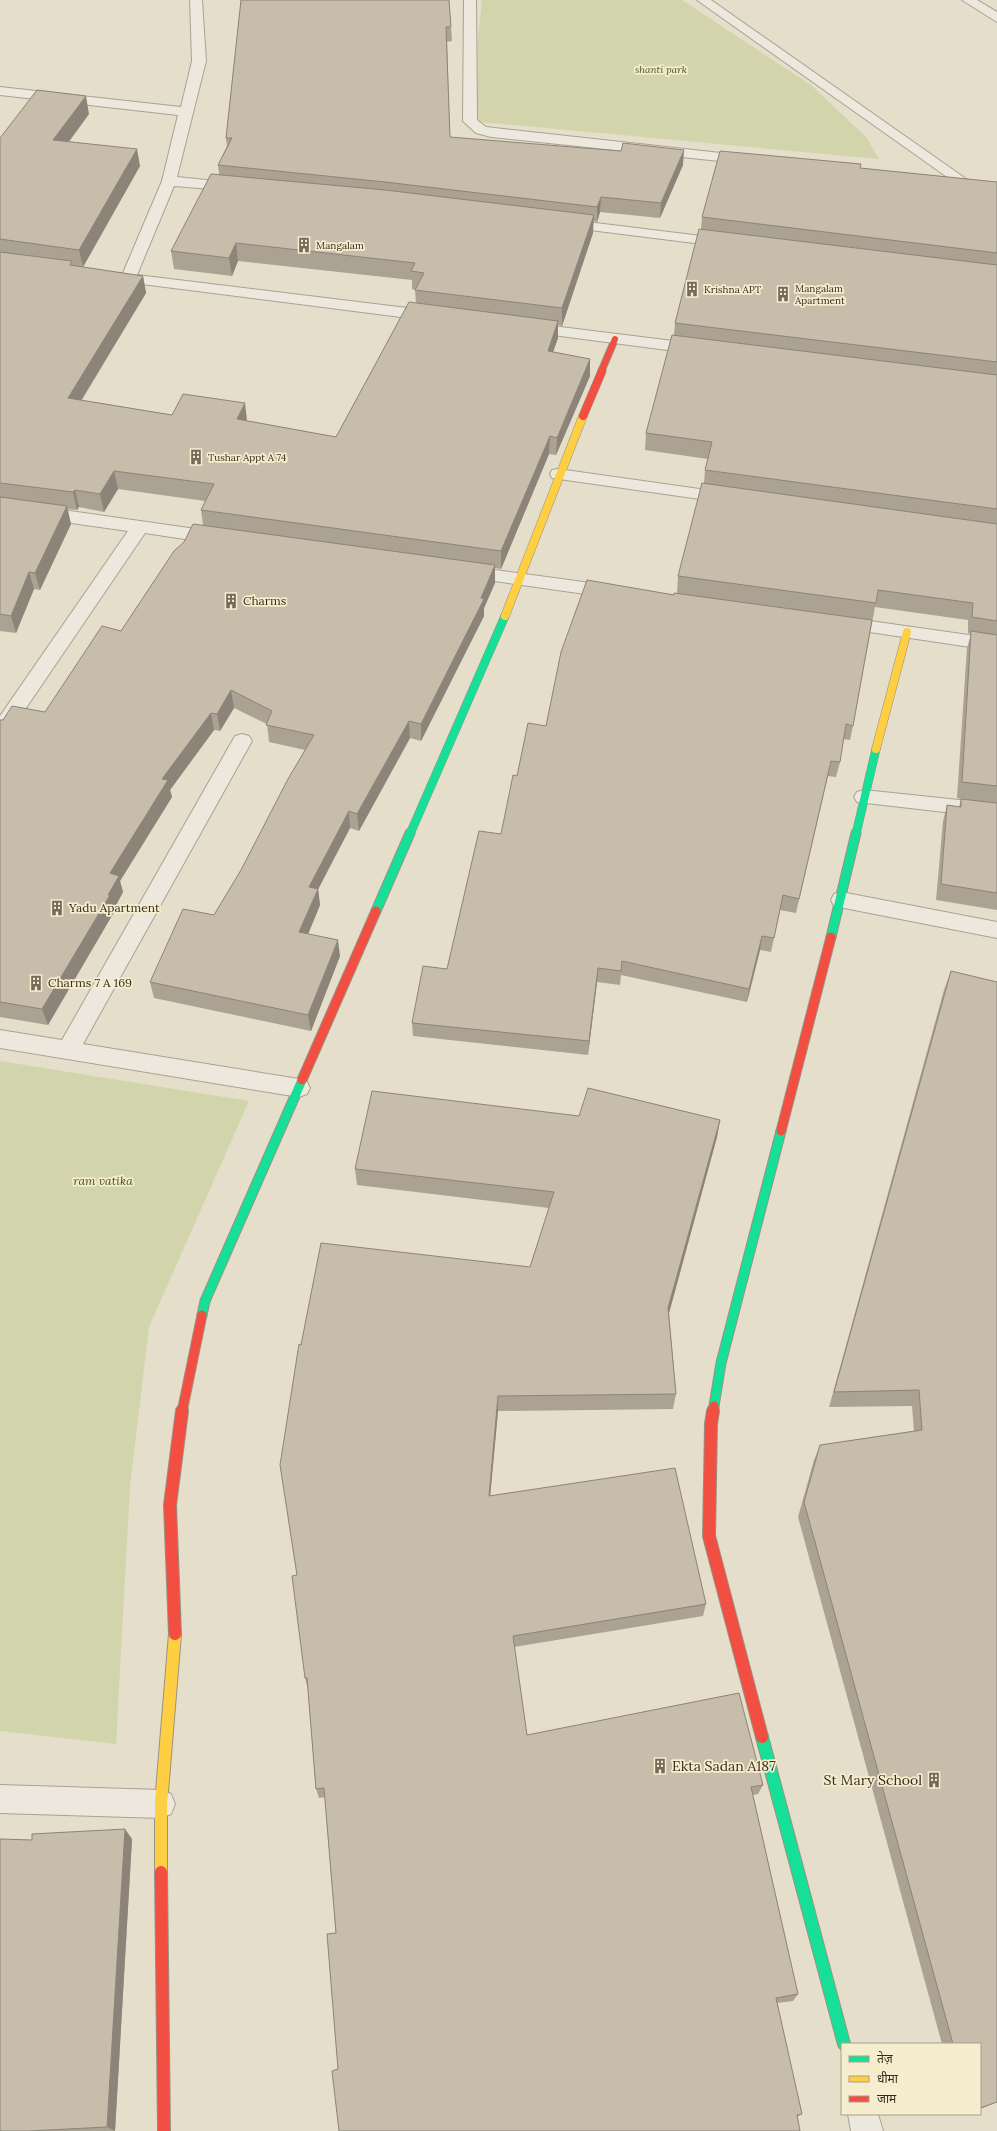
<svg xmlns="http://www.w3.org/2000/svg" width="997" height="2131" font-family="Lora,'Noto Sans Devanagari',serif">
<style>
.green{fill:#d2d5ac}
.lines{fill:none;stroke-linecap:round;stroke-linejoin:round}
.street-casing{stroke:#a9a294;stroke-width:2}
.fast-far2-casing{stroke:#999284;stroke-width:9}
.fast-far1-casing{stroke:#999284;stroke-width:11}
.fast-casing{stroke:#999284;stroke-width:14}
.slow-far1-casing{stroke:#999284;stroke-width:9}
.slow-casing{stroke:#999284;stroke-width:14}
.jam-far3-casing{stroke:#999284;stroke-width:8}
.jam-far2-casing{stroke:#999284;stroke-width:9}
.jam-far1-casing{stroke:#999284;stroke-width:11}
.jam-casing{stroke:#999284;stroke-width:14}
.street{fill:#ece8dd;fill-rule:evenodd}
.fast-far2{stroke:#16e098;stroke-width:8}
.fast-far1{stroke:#16e098;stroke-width:9}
.fast{stroke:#16e098;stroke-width:12}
.slow-far1{stroke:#ffcf43;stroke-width:8}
.slow{stroke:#ffcf43;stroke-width:12}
.jam-far3{stroke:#f24e42;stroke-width:6}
.jam-far2{stroke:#f24e42;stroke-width:8}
.jam-far1{stroke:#f24e42;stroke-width:9}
.jam{stroke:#f24e42;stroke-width:12}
.wall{fill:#aca293}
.shaded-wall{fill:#8c8478}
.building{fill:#c8bcab;stroke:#8c8478}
.labels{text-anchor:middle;stroke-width:3.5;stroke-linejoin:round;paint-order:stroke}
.far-park-label{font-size:10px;font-style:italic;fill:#455422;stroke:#f6edcf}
.far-poi-label{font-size:10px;fill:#372b1c;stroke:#f6edcf;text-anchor:start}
.poi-label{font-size:12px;fill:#372b1c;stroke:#f6edcf;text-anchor:start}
.park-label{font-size:12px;font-style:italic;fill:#455422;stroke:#f6edcf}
.near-poi-label{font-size:14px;fill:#372b1c;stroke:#f6edcf;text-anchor:start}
</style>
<rect width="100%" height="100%" fill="#e4deca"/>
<path class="green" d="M 482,0 L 682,0 L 811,85 L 866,137 L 879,159 L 469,121 Z
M 0,1061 L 249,1101 L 149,1327 L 130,1486 L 116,1744 L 0,1731 Z"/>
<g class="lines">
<g class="street-casing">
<path id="street" d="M 190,0 L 202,0 L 206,61 L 177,177 L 235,183 L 240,184 L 242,187 L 240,190 L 235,191 L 174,186 L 137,275 L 432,311 L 438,313 L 440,316 L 438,319 L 432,321 L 110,280 L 107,277 L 110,274 L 123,273 L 162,181 L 178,115 L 0,95 L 0,87 L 181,107 L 192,61 Z
M 464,0 L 476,0 L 477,120 L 486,127 L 748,156 L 753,157 L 755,160 L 753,163 L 748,164 L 491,137 L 476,133 L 463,121 Z
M 697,0 L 711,0 L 969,181 L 967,184 L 957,184 Z
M 962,0 L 977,0 L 997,12 L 997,22 Z
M 563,219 L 726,239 L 731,240 L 733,243 L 731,246 L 726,247 L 558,226 L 556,223 L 558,220 Z
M 528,323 L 698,344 L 704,346 L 706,349 L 704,352 L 698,354 L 522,331 L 520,328 L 522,325 Z
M 558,469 L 728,493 L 734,494 L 737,498 L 734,502 L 728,503 L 552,478 L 550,474 L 552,470 Z
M 0,501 L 217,532 L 223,534 L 226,538 L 223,542 L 217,544 L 145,533 L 7,736 L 0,738 L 0,716 L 128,531 L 0,513 Z
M 465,566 L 613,586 L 619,588 L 622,592 L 619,596 L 613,598 L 459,576 L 456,572 L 459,568 Z
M 842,617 L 997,639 L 997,651 L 836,627 L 833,623 L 836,619 Z
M 242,734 L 249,736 L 252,741 L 83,1044 L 299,1079 L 307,1082 L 310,1088 L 307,1094 L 299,1097 L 0,1048 L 0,1030 L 62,1040 L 235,736 Z
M 864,790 L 997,804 L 997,818 L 857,802 L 854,797 L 857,792 Z
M 841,892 L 997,922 L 997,938 L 834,906 L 831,900 L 834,894 Z
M 0,1785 L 161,1790 L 171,1794 L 175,1804 L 171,1814 L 161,1818 L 0,1813 Z
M 848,2114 L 878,2114 L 883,2131 L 851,2131 Z"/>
</g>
<g class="fast-far2-casing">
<path id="fast-far2" d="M 410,834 L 505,616
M 856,834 L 876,749"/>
</g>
<g class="fast-far1-casing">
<path id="fast-far1" d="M 376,911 L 410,833
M 831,937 L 856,833
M 202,1315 L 205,1301 L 302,1080
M 714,1406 L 721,1363 L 781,1131"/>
</g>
<g class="fast-casing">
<path id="fast" d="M 762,1737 L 844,2044"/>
</g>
<g class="slow-far1-casing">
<path id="slow-far1" d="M 505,616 L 583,416
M 876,749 L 907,632"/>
</g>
<g class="slow-casing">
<path id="slow" d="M 161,1872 L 161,1804 L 175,1634"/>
</g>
<g class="jam-far3-casing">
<path id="jam-far3" d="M 601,372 L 615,339"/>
</g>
<g class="jam-far2-casing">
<path id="jam-far2" d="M 583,416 L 602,371"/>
</g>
<g class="jam-far1-casing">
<path id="jam-far1" d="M 302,1080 L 376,911
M 781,1131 L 831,937
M 182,1412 L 202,1315
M 713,1412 L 714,1406"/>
</g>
<g class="jam-casing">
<path id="jam" d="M 713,1411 L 711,1424 L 709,1536 L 762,1737
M 175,1634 L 170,1505 L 182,1411
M 161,1872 L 164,2131"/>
</g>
<use href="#street" class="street"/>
<use href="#fast-far2" class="fast-far2"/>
<use href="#fast-far1" class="fast-far1"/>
<use href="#fast" class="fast"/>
<use href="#slow-far1" class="slow-far1"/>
<use href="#slow" class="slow"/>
<use href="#jam-far3" class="jam-far3"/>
<use href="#jam-far2" class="jam-far2"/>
<use href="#jam-far1" class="jam-far1"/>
<use href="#jam" class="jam"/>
</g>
<path class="wall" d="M 241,0 L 451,27 L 452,41 L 447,42 L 450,137 L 683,165 L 660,218 L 600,212 L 597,222 L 593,221 L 593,233 L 562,326 L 558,325 L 558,338 L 553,352 L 590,359 L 590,376 L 556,455 L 549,454 L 501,569 L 495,568 L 495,583 L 484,608 L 484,616 L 421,741 L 410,738 L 359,831 L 350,828 L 318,889 L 320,905 L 308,934 L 340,956 L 311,1031 L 154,998 L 150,982 L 214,915 L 241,870 L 305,750 L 269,742 L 267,724 L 234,708 L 220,731 L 214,730 L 170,790 L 172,797 L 120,881 L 123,892 L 114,909 L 114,912 L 48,1025 L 0,1017 L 0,720 L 45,712 L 121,631 L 203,525 L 201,510 L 205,501 L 118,489 L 104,512 L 79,507 L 77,510 L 67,509 L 71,524 L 40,590 L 34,589 L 16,633 L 0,631 L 0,138 L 89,114 L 69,142 L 140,166 L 83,267 L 143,276 L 146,293 L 82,400 L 172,415 L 247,421 L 336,437 L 416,303 L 415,290 L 412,289 L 412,280 L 238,261 L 232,276 L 174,269 L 171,251 L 219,174 L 218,165 L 227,146 L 226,138 Z
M 860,168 L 997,182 L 997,910 L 936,900 L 943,821 L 947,805 L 959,807 L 961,799 L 957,798 L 967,648 L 971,634 L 968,633 L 968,620 L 875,607 L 853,726 L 850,740 L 843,739 L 840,762 L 836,777 L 828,776 L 796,913 L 780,910 L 771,952 L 760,950 L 747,1002 L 621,975 L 620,985 L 597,982 L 588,1055 L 413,1036 L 412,1023 L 447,969 L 501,834 L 517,776 L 546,726 L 677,593 L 678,576 L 704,483 L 705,470 L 708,459 L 645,450 L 646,433 L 674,335 L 675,323 L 701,229 L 702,217 Z
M 951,971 L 980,2044 L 942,2044 L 798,1517 L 814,1460 L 820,1445 L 914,1431 L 912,1406 L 829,1407 L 944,990 Z
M 579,1116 L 720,1120 L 717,1137 L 669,1313 L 676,1394 L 673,1409 L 498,1411 L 490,1496 L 706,1604 L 703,1616 L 514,1647 L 527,1735 L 763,1785 L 758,1794 L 753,1795 L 798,1994 L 793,2001 L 777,2003 L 802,2114 L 797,2117 L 338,2069 L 336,1933 L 325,1797 L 319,1798 L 316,1789 L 308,1689 L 305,1678 L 297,1575 L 301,1345 L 530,1267 L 549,1208 L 357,1185 L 355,1169 Z
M 132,1839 L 115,2131 L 0,2131 L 32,1840 Z"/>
<path class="shaded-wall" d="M 86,96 L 89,114 L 57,157 L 53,140 Z
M 137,149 L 140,166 L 83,267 L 79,250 Z
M 684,150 L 683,165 L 660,218 L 661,203 Z
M 601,197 L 600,212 L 597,222 L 597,207 Z
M 594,215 L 593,233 L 562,326 L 562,308 Z
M 236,243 L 238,261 L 232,276 L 229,258 Z
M 143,276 L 146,293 L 72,415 L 68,398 Z
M 558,321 L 558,338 L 547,369 L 548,351 Z
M 590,359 L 590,376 L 556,455 L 557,438 Z
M 245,403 L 247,421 L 237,419 Z
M 550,436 L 549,454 L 501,569 L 501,551 Z
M 114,471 L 118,489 L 104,512 L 100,494 Z
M 75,490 L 79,507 L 77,510 L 73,492 Z
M 67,506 L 71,524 L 40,590 L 35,573 Z
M 495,565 L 495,583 L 484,608 L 484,616 L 421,741 L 421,724 L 481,598 Z
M 29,572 L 34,589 L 16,633 L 11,616 Z
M 231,690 L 234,708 L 220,731 L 217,714 Z
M 211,713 L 214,730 L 170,790 L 172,797 L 120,881 L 123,892 L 114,909 L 114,912 L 48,1025 L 42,1009 L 108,895 L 110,873 L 162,779 Z
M 409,721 L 410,738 L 359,831 L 357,814 Z
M 349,811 L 350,828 L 311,903 L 309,887 Z
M 318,889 L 320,905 L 302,949 L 299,932 Z
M 762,936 L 760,950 L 747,1002 L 749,989 Z
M 338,940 L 340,956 L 311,1031 L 308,1015 Z
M 598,968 L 597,982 L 588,1055 L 589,1041 Z
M 720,1120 L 717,1137 L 666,1324 L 668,1308 Z
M 498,1396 L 498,1411 L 489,1509 L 489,1496 Z
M 125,1829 L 132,1839 L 115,2131 L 107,2127 Z
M 997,2102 L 980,2109 L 980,2108 Z"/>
<path class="building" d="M 241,0 L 449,0 L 451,27 L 446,27 L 450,137 L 621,151 L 623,143 L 684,150 L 661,203 L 601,197 L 597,207 L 385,182 L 218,165 L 232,138 L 226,138 Z
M 37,90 L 86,96 L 53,140 L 137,149 L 79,250 L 0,239 L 0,138 Z
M 720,151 L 861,164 L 860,168 L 997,182 L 997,253 L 702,217 Z
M 211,174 L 385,190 L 594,215 L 562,308 L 415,290 L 424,273 L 411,271 L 415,263 L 236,243 L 229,258 L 171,251 Z
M 699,229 L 997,265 L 997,362 L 675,323 Z
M 0,252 L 72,261 L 70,265 L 143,276 L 68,398 L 172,415 L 183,394 L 245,403 L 237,419 L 336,437 L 409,302 L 558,321 L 548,351 L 590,359 L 557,438 L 550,436 L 501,551 L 201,510 L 214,484 L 114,471 L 100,494 L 75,490 L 73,492 L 0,483 Z
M 672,335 L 997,375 L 997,509 L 705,470 L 712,442 L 646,433 Z
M 702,483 L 997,524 L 997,621 L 972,617 L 973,603 L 878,590 L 876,603 L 678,576 Z
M 0,497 L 67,506 L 35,573 L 29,572 L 11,616 L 0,614 Z
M 193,524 L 495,565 L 481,598 L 484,599 L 421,724 L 409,721 L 357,814 L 349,811 L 309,887 L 318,889 L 299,932 L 338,940 L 308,1015 L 150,982 L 183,909 L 214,915 L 241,870 L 288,779 L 314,735 L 266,725 L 272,711 L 231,690 L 217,714 L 211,713 L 162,779 L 168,780 L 110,873 L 119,876 L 108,895 L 110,895 L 42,1009 L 0,1002 L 0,720 L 3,720 L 12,706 L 45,712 L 102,626 L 121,631 L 174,551 L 184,542 Z
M 587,580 L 674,595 L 674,593 L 872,620 L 853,726 L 846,724 L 840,762 L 831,761 L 799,899 L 783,895 L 774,938 L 762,936 L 749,989 L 622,961 L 621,971 L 598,968 L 589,1041 L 412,1023 L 423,966 L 447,969 L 479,831 L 501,834 L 513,775 L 517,776 L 528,723 L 546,726 L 561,652 Z
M 971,631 L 997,635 L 997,786 L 962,782 Z
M 961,799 L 997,803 L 997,893 L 941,884 L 947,805 L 961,807 Z
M 951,971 L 997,982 L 997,2102 L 980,2108 L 980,2044 L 953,2044 L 804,1502 L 820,1445 L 922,1430 L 919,1390 L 834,1392 Z
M 588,1088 L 720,1120 L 668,1308 L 676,1394 L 498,1396 L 489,1496 L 675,1468 L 706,1604 L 513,1636 L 527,1735 L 739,1693 L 763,1785 L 751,1787 L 798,1994 L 776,1998 L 802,2114 L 797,2115 L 800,2131 L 339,2131 L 332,2071 L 338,2069 L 327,1934 L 336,1933 L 324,1788 L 316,1789 L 307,1678 L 305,1678 L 292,1576 L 297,1575 L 280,1465 L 299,1344 L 301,1345 L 321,1243 L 530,1267 L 554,1192 L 355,1169 L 372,1091 L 579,1116 Z
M 125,1829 L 107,2127 L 29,2131 L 0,2131 L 0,1839 L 32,1840 L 32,1834 Z"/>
<defs>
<g id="building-bare" transform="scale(1.2)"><path d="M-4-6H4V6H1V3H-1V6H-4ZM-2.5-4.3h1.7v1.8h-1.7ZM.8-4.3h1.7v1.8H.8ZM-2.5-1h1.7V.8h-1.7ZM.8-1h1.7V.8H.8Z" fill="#746a59" stroke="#f6edcf" stroke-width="2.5" paint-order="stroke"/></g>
</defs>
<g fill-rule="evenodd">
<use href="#building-bare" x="304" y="245"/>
<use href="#building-bare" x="692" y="289"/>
<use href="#building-bare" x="783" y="294"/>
<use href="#building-bare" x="196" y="457"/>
<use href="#building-bare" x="231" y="601"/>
<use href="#building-bare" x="57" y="908"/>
<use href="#building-bare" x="36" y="983"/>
<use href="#building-bare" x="660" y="1766"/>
<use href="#building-bare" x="934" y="1780"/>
</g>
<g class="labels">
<g class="far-park-label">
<text x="661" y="73">shanti park</text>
</g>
<g class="far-poi-label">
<text x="316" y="249">Mangalam</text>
<text x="795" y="292">Mangalam<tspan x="795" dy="12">Apartment</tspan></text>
<text x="704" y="293">Krishna APT</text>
<text x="208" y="461">Tushar Appt A 74</text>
</g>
<g class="poi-label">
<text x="243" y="605">Charms</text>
<text x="69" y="912">Yadu Apartment</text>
<text x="48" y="987">Charms 7 A 169</text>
</g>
<g class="park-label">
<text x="103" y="1185">ram vatika</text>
</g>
<g class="near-poi-label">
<text x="672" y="1771">Ekta Sadan A187</text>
<text x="922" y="1785" text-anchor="end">St Mary School</text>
</g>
</g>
<rect x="841" y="2043" width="140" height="72" fill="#f6edcf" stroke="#aa9f87"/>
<rect x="849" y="2056" width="20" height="6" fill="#16e098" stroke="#aa9f87"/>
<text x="877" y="2063" font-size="12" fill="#372b1c">तेज़</text>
<rect x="849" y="2076" width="20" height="6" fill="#ffcf43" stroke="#aa9f87"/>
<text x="877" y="2083" font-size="12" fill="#372b1c">धीमा</text>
<rect x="849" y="2096" width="20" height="6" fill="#f24e42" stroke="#aa9f87"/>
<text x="877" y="2103" font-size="12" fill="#372b1c">जाम</text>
</svg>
